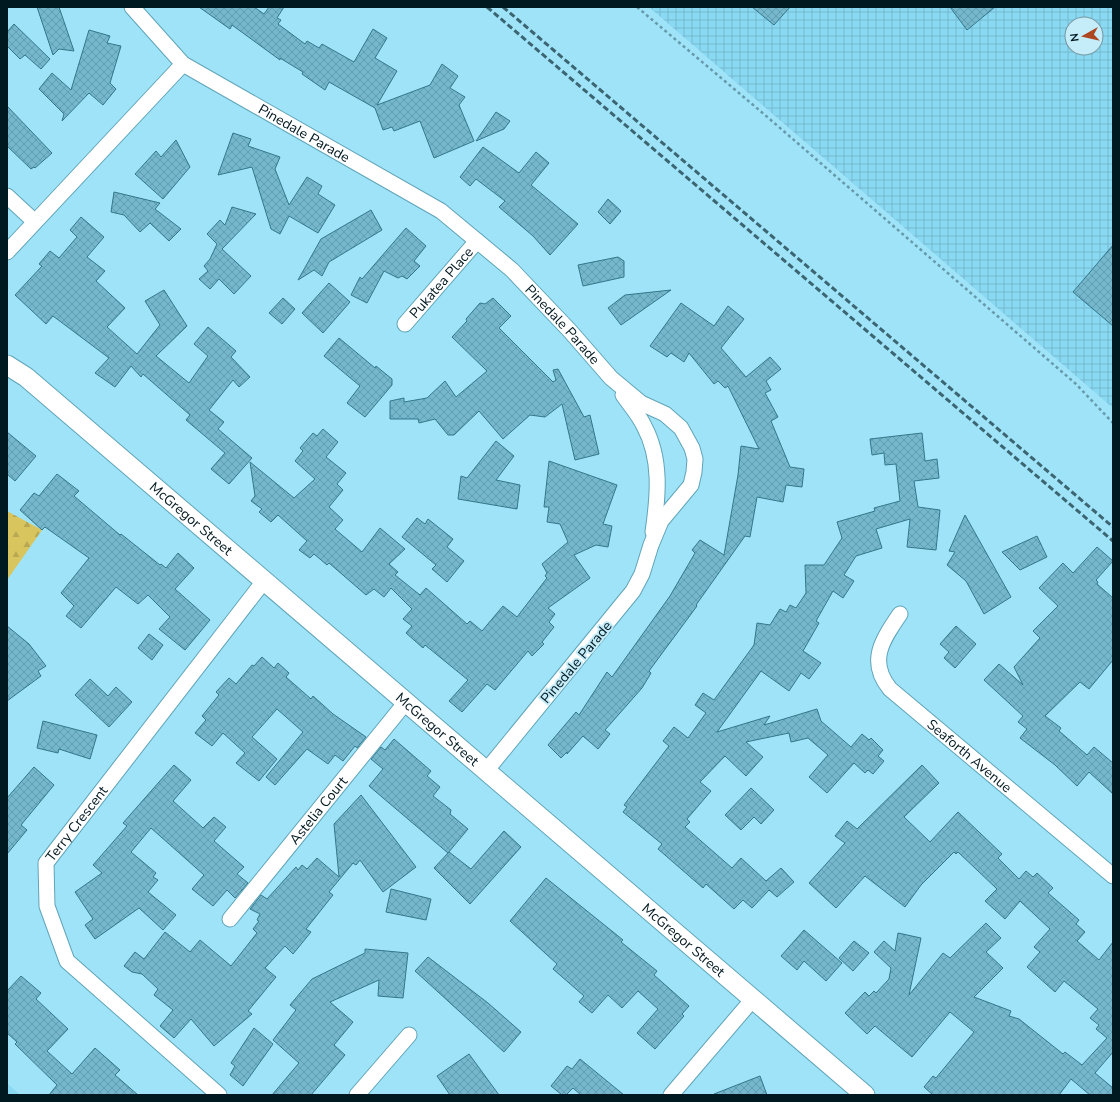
<svg xmlns="http://www.w3.org/2000/svg" width="1120" height="1102" font-family="'Nunito Sans',sans-serif">
<style>
.built{fill:#8ad9f2}
.industrial{fill:url(#industrial-grid);fill-rule:evenodd}
.forest{fill:url(#forest-firs)}
.building{fill:url(#building-cross-hatch);stroke:#33778a}
.lines{fill:none;stroke-linecap:round;stroke-linejoin:round}
.minor-casing{stroke:#60a4b8;stroke-width:17}
.tertiary-casing{stroke:#60a4b8;stroke-width:21}
.path{stroke:#669aab;stroke-width:2.5;stroke-dasharray:3 3;stroke-linecap:butt}
.minor{stroke:#fff;stroke-width:15}
.tertiary{stroke:#fff;stroke-width:19}
.rail{stroke:#3c6572;stroke-width:3;stroke-dasharray:6 3;stroke-linecap:butt}
.labels{text-anchor:middle;stroke-width:4;stroke-linejoin:round;paint-order:stroke}
.street-label{font-size:14px;fill:#001820;stroke:#c4ecf9}
</style>
<defs>
<pattern id="industrial-grid" width="8" height="8" patternUnits="userSpaceOnUse"><rect width="8" height="8" fill="#8ad9f2"/><path d="M0 4h8M4 0v8" fill="none" stroke="#75bacf"/></pattern>
<pattern id="forest-firs" width="22" height="20" patternUnits="userSpaceOnUse"><rect width="22" height="20" fill="#d8c55e"/><path d="M5 1l3.5 6h-7zM16 11l3.5 6h-7z" fill="#b8a851"/></pattern>
<pattern id="building-cross-hatch" width="8" height="8" patternUnits="userSpaceOnUse"><rect width="8" height="8" fill="#75b8cd"/><path d="M0 0l8 8M0 8l8-8" fill="none" stroke="#639db0"/></pattern>
</defs>
<rect width="100%" height="100%" fill="#9fe3f9"/>
<path class="built" d="M 7,1083 L 20,1095 L 7,1095 Z"/>
<path class="industrial" d="M 649,7 L 1113,7 L 1113,408 ZM 1072,24 L 1096,24 L 1096,48 L 1072,48 Z"/>
<path class="forest" d="M 7,511 L 42,530 L 7,580 Z"/>
<path class="building" d="M 37,7 L 59,7 L 74,51 L 59,49 L 53,55 Z
M 199,7 L 254,7 L 264,14 L 269,7 L 284,7 L 277,18 L 281,20 L 278,24 L 305,44 L 307,41 L 319,48 L 322,44 L 354,62 L 373,29 L 387,38 L 375,58 L 397,71 L 377,105 L 430,85 L 442,64 L 458,76 L 450,88 L 465,97 L 459,105 L 474,141 L 434,158 L 420,121 L 394,131 L 392,127 L 383,130 L 375,108 L 329,82 L 325,90 L 302,74 L 303,72 L 280,58 L 280,60 L 232,25 L 230,29 Z
M 752,7 L 790,7 L 774,25 Z
M 950,7 L 995,7 L 967,30 Z
M 14,24 L 50,59 L 41,69 L 25,55 L 20,59 L 7,46 L 7,32 Z
M 89,30 L 110,36 L 107,43 L 121,46 L 110,83 L 116,89 L 103,105 L 89,93 L 62,121 L 64,114 L 39,89 L 52,73 L 71,90 Z
M 7,106 L 52,153 L 35,168 L 34,167 L 31,169 L 7,146 Z
M 496,112 L 510,121 L 504,129 L 476,141 Z
M 233,133 L 251,139 L 248,146 L 280,157 L 275,169 L 289,205 L 307,177 L 322,186 L 318,194 L 335,205 L 318,233 L 289,216 L 280,234 L 271,229 L 252,167 L 218,175 Z
M 176,140 L 190,167 L 163,199 L 135,174 L 156,151 L 161,157 Z
M 483,147 L 519,173 L 536,152 L 549,163 L 531,185 L 578,224 L 550,255 L 533,236 L 499,207 L 505,201 L 476,179 L 470,186 L 460,177 Z
M 114,192 L 160,203 L 155,209 L 181,229 L 169,241 L 150,223 L 140,232 L 124,215 L 111,212 Z
M 608,199 L 621,211 L 610,224 L 598,212 Z
M 232,207 L 256,214 L 222,249 L 251,276 L 234,294 L 219,279 L 210,289 L 199,279 L 208,271 L 204,266 L 210,259 L 217,244 L 207,234 L 220,220 L 225,225 Z
M 371,210 L 382,230 L 329,262 L 322,276 L 314,270 L 298,280 L 321,239 Z
M 81,217 L 104,237 L 87,257 L 105,271 L 96,281 L 125,308 L 107,327 L 137,354 L 160,325 L 145,301 L 164,290 L 187,326 L 156,356 L 189,383 L 208,356 L 194,344 L 208,327 L 236,351 L 231,357 L 250,377 L 239,387 L 233,380 L 209,410 L 224,422 L 218,429 L 252,458 L 229,484 L 211,469 L 225,453 L 186,420 L 190,415 L 143,374 L 141,377 L 131,366 L 115,387 L 95,373 L 109,358 L 53,316 L 46,324 L 15,295 L 42,266 L 39,264 L 50,251 L 59,258 L 77,237 L 70,230 Z
M 406,228 L 426,246 L 414,261 L 420,266 L 407,279 L 402,276 L 398,278 L 384,271 L 367,303 L 351,295 L 360,277 L 362,279 Z
M 1113,245 L 1113,326 L 1073,292 Z
M 618,257 L 624,261 L 624,277 L 583,286 L 578,265 Z
M 329,283 L 350,302 L 323,333 L 302,313 Z
M 671,290 L 621,325 L 608,308 L 625,295 Z
M 283,298 L 295,309 L 282,324 L 269,313 Z
M 493,298 L 511,316 L 499,328 L 553,382 L 556,380 L 553,370 L 558,369 L 584,417 L 590,415 L 599,454 L 575,460 L 562,404 L 545,417 L 530,415 L 503,439 L 479,411 L 454,435 L 448,435 L 435,419 L 419,423 L 418,419 L 390,419 L 390,401 L 404,398 L 404,402 L 427,398 L 445,381 L 456,397 L 487,371 L 452,337 L 467,321 L 466,319 L 480,303 L 485,304 Z
M 681,303 L 714,326 L 728,306 L 744,319 L 721,348 L 746,377 L 770,357 L 781,369 L 766,381 L 771,390 L 765,393 L 778,417 L 771,421 L 790,467 L 804,469 L 802,487 L 786,485 L 783,502 L 757,497 L 750,537 L 745,536 L 696,605 L 697,606 L 649,671 L 651,673 L 642,688 L 605,730 L 610,734 L 598,749 L 583,736 L 567,754 L 567,752 L 561,758 L 548,745 L 576,712 L 579,715 L 607,672 L 612,677 L 670,596 L 695,553 L 692,550 L 700,540 L 724,555 L 738,475 L 741,446 L 759,449 L 728,386 L 725,388 L 718,381 L 714,384 L 689,353 L 684,362 L 671,353 L 667,357 L 650,346 Z
M 339,338 L 375,368 L 376,366 L 392,379 L 392,385 L 365,417 L 347,403 L 360,386 L 324,356 Z
M 323,429 L 338,442 L 326,457 L 346,473 L 337,484 L 343,490 L 329,507 L 343,520 L 335,529 L 362,552 L 380,528 L 405,549 L 389,564 L 398,572 L 395,575 L 420,595 L 426,588 L 467,624 L 470,621 L 482,631 L 503,606 L 517,617 L 547,578 L 545,576 L 547,573 L 542,564 L 568,542 L 560,524 L 547,522 L 549,507 L 544,507 L 549,461 L 617,485 L 603,524 L 612,526 L 608,547 L 596,545 L 574,555 L 590,578 L 548,608 L 555,614 L 549,622 L 554,627 L 542,642 L 544,644 L 532,656 L 528,651 L 495,690 L 487,684 L 462,712 L 449,701 L 468,680 L 425,645 L 423,648 L 406,633 L 412,626 L 403,619 L 412,609 L 391,588 L 384,597 L 374,589 L 366,595 L 329,563 L 327,565 L 314,554 L 310,558 L 299,550 L 307,541 L 278,515 L 271,522 L 259,512 L 262,509 L 251,501 L 255,496 L 250,462 L 294,498 L 315,479 L 295,461 L 303,451 L 300,448 L 313,433 L 317,436 Z
M 7,432 L 36,456 L 15,481 L 7,474 Z
M 922,433 L 925,461 L 937,459 L 939,478 L 914,481 L 918,507 L 940,510 L 936,550 L 907,547 L 910,519 L 876,529 L 882,548 L 856,556 L 844,575 L 854,581 L 843,598 L 833,591 L 816,621 L 819,623 L 803,651 L 821,663 L 809,679 L 801,673 L 789,691 L 761,671 L 717,732 L 770,716 L 764,725 L 817,709 L 821,721 L 851,747 L 862,734 L 869,740 L 871,738 L 883,750 L 878,756 L 884,761 L 873,774 L 868,770 L 865,773 L 854,763 L 827,793 L 809,777 L 828,755 L 808,738 L 791,742 L 789,733 L 746,742 L 763,757 L 746,776 L 725,756 L 700,782 L 711,791 L 687,819 L 690,822 L 685,827 L 732,868 L 741,858 L 766,881 L 781,868 L 794,882 L 777,897 L 769,890 L 752,908 L 743,900 L 734,909 L 706,884 L 703,888 L 658,849 L 662,844 L 623,812 L 627,807 L 624,805 L 669,746 L 663,741 L 674,727 L 688,738 L 706,713 L 695,705 L 703,693 L 714,700 L 754,645 L 757,623 L 770,625 L 780,609 L 786,612 L 790,605 L 796,608 L 806,593 L 805,565 L 824,565 L 842,538 L 837,522 L 875,511 L 874,508 L 900,501 L 896,464 L 885,465 L 884,453 L 872,455 L 870,439 Z
M 496,441 L 514,456 L 496,480 L 520,485 L 517,509 L 458,499 L 461,476 L 467,478 Z
M 57,474 L 79,491 L 74,496 L 120,535 L 121,534 L 160,565 L 161,564 L 166,568 L 178,553 L 194,568 L 175,589 L 210,620 L 185,650 L 159,629 L 170,617 L 148,595 L 138,604 L 116,587 L 81,628 L 66,616 L 74,606 L 61,593 L 89,558 L 45,527 L 42,530 L 20,510 L 34,493 L 39,496 Z
M 965,515 L 1011,597 L 984,614 L 966,581 L 947,565 L 955,552 L 949,551 Z
M 417,518 L 425,524 L 428,519 L 453,539 L 447,547 L 464,561 L 447,582 L 432,569 L 436,565 L 402,537 Z
M 1037,536 L 1047,557 L 1020,570 L 1002,552 Z
M 1097,547 L 1113,561 L 1096,580 L 1098,582 L 1097,584 L 1113,598 L 1113,660 L 1089,689 L 1080,682 L 1045,716 L 1061,728 L 1059,731 L 1087,755 L 1094,747 L 1113,763 L 1113,794 L 1089,772 L 1077,786 L 1055,765 L 1020,738 L 1027,729 L 1018,722 L 1023,716 L 984,680 L 999,664 L 1023,685 L 1014,667 L 1040,638 L 1033,631 L 1058,606 L 1039,588 L 1063,563 L 1073,573 Z
M 7,626 L 29,644 L 46,666 L 38,671 L 41,676 L 7,701 Z
M 956,626 L 976,644 L 955,668 L 944,658 L 949,652 L 940,644 Z
M 149,634 L 163,645 L 152,660 L 138,648 Z
M 262,657 L 274,668 L 278,663 L 289,673 L 286,677 L 311,699 L 313,696 L 333,714 L 366,737 L 357,748 L 355,746 L 343,761 L 335,755 L 328,764 L 307,749 L 275,785 L 266,777 L 303,732 L 277,709 L 252,737 L 277,759 L 259,781 L 236,763 L 245,753 L 223,733 L 212,746 L 195,733 L 206,720 L 202,716 L 219,695 L 216,692 L 229,678 L 236,684 L 252,665 L 254,666 Z
M 90,679 L 108,696 L 116,687 L 132,702 L 109,727 L 75,695 Z
M 43,721 L 97,735 L 90,759 L 59,749 L 58,753 L 37,748 Z
M 394,739 L 431,771 L 427,776 L 440,787 L 433,796 L 451,810 L 450,814 L 468,829 L 448,853 L 369,786 L 383,769 L 371,759 L 381,747 L 385,750 Z
M 174,765 L 191,780 L 173,801 L 203,828 L 214,817 L 226,827 L 214,841 L 244,867 L 237,874 L 248,883 L 235,898 L 227,890 L 213,906 L 192,889 L 204,875 L 151,828 L 131,852 L 156,873 L 153,877 L 158,880 L 148,892 L 176,915 L 163,930 L 139,908 L 95,939 L 85,925 L 93,919 L 75,892 L 102,873 L 93,865 L 127,826 L 123,823 Z
M 922,765 L 939,783 L 904,817 L 930,842 L 958,812 L 1002,854 L 998,858 L 1019,879 L 1026,871 L 1033,877 L 1037,873 L 1053,888 L 1048,893 L 1079,920 L 1076,924 L 1085,932 L 1077,941 L 1099,960 L 1113,942 L 1113,1052 L 1095,1073 L 1113,1088 L 1113,1095 L 1090,1095 L 1071,1079 L 1059,1095 L 933,1095 L 924,1087 L 933,1076 L 936,1078 L 974,1032 L 950,1012 L 912,1057 L 875,1026 L 867,1034 L 845,1013 L 865,992 L 869,996 L 874,991 L 876,993 L 889,979 L 891,968 L 874,952 L 884,941 L 895,951 L 898,933 L 921,938 L 909,995 L 943,953 L 950,958 L 986,923 L 1001,938 L 986,952 L 1003,968 L 974,997 L 1011,1011 L 1009,1016 L 1019,1019 L 1063,1054 L 1065,1052 L 1082,1065 L 1107,1038 L 1096,1029 L 1099,1025 L 1090,1018 L 1098,1009 L 1064,981 L 1055,992 L 1027,967 L 1040,952 L 1034,947 L 1050,929 L 1020,901 L 1005,919 L 985,901 L 997,889 L 958,852 L 956,854 L 954,852 L 921,885 L 905,907 L 865,876 L 836,908 L 809,883 L 845,843 L 835,836 L 847,821 L 857,829 Z
M 34,767 L 54,785 L 21,825 L 27,830 L 7,854 L 7,798 Z
M 751,788 L 774,810 L 761,824 L 754,817 L 741,830 L 725,815 Z
M 361,795 L 416,867 L 383,892 L 360,860 L 356,865 L 353,863 L 329,892 L 333,895 L 306,929 L 311,932 L 293,954 L 285,946 L 265,968 L 276,977 L 248,1011 L 252,1014 L 214,1046 L 191,1019 L 174,1038 L 160,1026 L 173,1010 L 154,995 L 158,989 L 142,974 L 132,972 L 124,966 L 135,952 L 144,959 L 165,932 L 190,952 L 200,940 L 231,966 L 257,933 L 253,929 L 259,921 L 257,920 L 260,914 L 250,909 L 261,895 L 267,899 L 296,867 L 298,870 L 302,865 L 307,869 L 317,858 L 339,877 L 334,824 Z
M 504,831 L 521,847 L 470,904 L 434,868 L 449,852 L 471,869 Z
M 546,878 L 623,940 L 621,942 L 657,971 L 654,975 L 689,1006 L 682,1014 L 684,1016 L 655,1049 L 637,1033 L 658,1009 L 638,991 L 622,1008 L 608,995 L 592,1013 L 579,1002 L 584,996 L 553,969 L 557,964 L 510,921 Z
M 391,889 L 431,899 L 426,920 L 386,912 Z
M 804,930 L 842,963 L 826,981 L 804,961 L 797,970 L 781,956 Z
M 854,941 L 869,953 L 853,971 L 839,958 Z
M 365,949 L 408,953 L 403,998 L 378,996 L 379,980 L 330,1002 L 353,1022 L 334,1045 L 345,1055 L 311,1095 L 272,1095 L 299,1063 L 273,1040 L 296,1010 L 290,1005 L 312,979 L 365,953 Z
M 428,957 L 488,1003 L 521,1032 L 504,1052 L 415,971 Z
M 21,976 L 41,993 L 36,999 L 68,1029 L 47,1051 L 72,1074 L 95,1048 L 120,1070 L 115,1075 L 138,1095 L 49,1095 L 57,1085 L 15,1044 L 17,1042 L 7,1033 L 7,991 Z
M 254,1028 L 273,1044 L 243,1086 L 230,1075 L 235,1066 L 231,1063 Z
M 469,1054 L 499,1095 L 450,1095 L 437,1076 Z
M 580,1059 L 624,1095 L 581,1095 L 573,1088 L 566,1095 L 562,1095 L 551,1086 L 567,1066 L 572,1069 Z
M 760,1076 L 767,1095 L 714,1095 L 714,1094 Z"/>
<g class="lines">
<g class="minor-casing">
<g id="minor">
<path id="s1" d="M 132,7 L 183,64 L 441,211 L 512,270 L 570,331 L 611,378 L 641,403 L 665,414 L 681,428 L 692,448 L 695,459 L 694,472 L 691,485 L 661,521 L 651,545 L 642,574 L 633,591 L 486,771"/>
<path d="M 7,196 L 34,221"/>
<path d="M 7,252 L 183,64"/>
<path id="s2" d="M 405,324 L 477,241"/>
<path d="M 623,395 C 630,405 639,415 644,426 C 662,459 658,497 653,532"/>
<path id="s3" d="M 900,614 C 883,639 867,661 890,689 L 1113,876"/>
<path id="s4" d="M 230,919 L 406,702"/>
<path id="s5" d="M 219,1095 L 67,961 L 47,906 L 46,863 L 264,581"/>
<path d="M 357,1095 L 409,1035"/>
<path d="M 671,1095 L 753,999"/>
</g>
</g>
<g class="tertiary-casing">
<g id="tertiary">
<path id="s6" d="M 7,365 L 26,377 L 865,1095"/>
</g>
</g>
<path class="path" d="M 637,7 L 765,115 L 1076,384 L 1113,423"/>
<use href="#minor" class="minor"/>
<use href="#tertiary" class="tertiary"/>
<path class="rail" d="M 487,7 L 1113,541
M 503,7 L 1113,527"/>
</g>
<g class="labels">
<g class="street-label">
<text dy="5" stroke="none"><textPath href="#s1" startOffset="216">Pinedale Parade</textPath></text>
<text dy="5" stroke="none"><textPath href="#s2" startOffset="55">Pukatea Place</textPath></text>
<text dy="5" stroke="none"><textPath href="#s1" startOffset="540">Pinedale Parade</textPath></text>
<text dy="5" stroke="none"><textPath href="#s6" startOffset="240">McGregor Street</textPath></text>
<text transform="translate(576 662) rotate(-50)" y="5">Pinedale Parade</text>
<text dy="5" stroke="none"><textPath href="#s6" startOffset="564">McGregor Street</textPath></text>
<text dy="5" stroke="none"><textPath href="#s3" startOffset="187">Seaforth Avenue</textPath></text>
<text dy="5" stroke="none"><textPath href="#s4" startOffset="140">Astelia Court</textPath></text>
<text dy="5" stroke="none"><textPath href="#s5" startOffset="354">Terry Crescent</textPath></text>
<text dy="5" stroke="none"><textPath href="#s6" startOffset="888">McGregor Street</textPath></text>
</g>
</g>
<rect width="1120" height="1102" fill="none" stroke="#001820" stroke-width="16"/>
<g transform="translate(1084 36) rotate(262)"><circle r="19" fill="#c4ecf9" stroke="#7697a2"/>
<path d="M0-3L7 15L0 10L-7 15Z" fill="#ad4720"/>
<text y="-6" font-size="11" font-weight="bold" text-anchor="middle" fill="#001820">N</text>
</g>
</svg>
